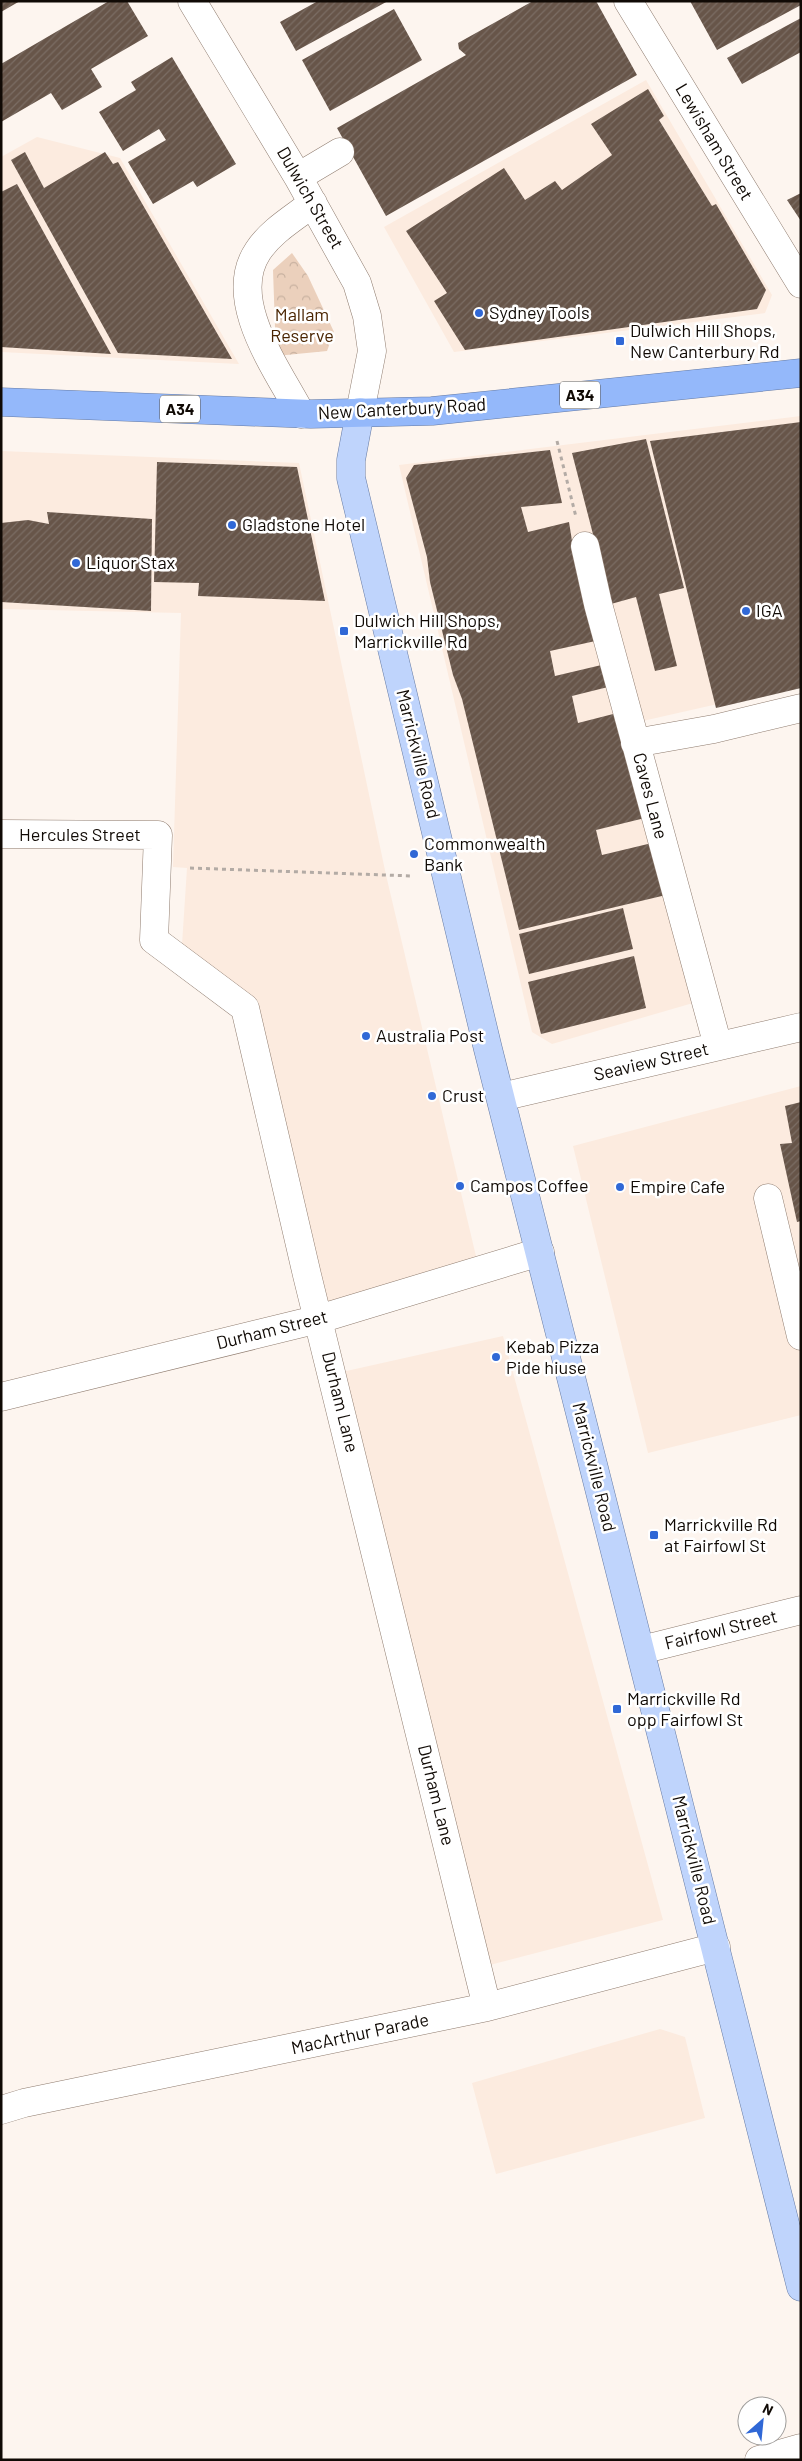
<svg xmlns="http://www.w3.org/2000/svg" width="802" height="2461" font-family="Barlow,sans-serif">
<style>
.built{fill:#fcebdf}
.park{fill:url(#park-crowns)}
.building{fill:url(#building-hatch)}
.lines{fill:none;stroke-linecap:round;stroke-linejoin:round}
.minor-casing{stroke:#8f7c6f;stroke-width:29}
.major-casing{stroke:#667ba4;stroke-width:29}
.highway-casing{stroke:#667ba4;stroke-width:29}
.path{stroke:#b3aba5;stroke-width:3;stroke-dasharray:4 4;stroke-linecap:butt}
.minor{stroke:#fff;stroke-width:28}
.major{stroke:#bfd4fc;stroke-width:28}
.highway{stroke:#94b8fa;stroke-width:28}
.poi-dot{fill:#3068d6;stroke:#fff;stroke-width:2}
.labels{text-anchor:middle;stroke-width:5;stroke-linejoin:round;paint-order:stroke}
.shield{fill:#fff;stroke:#585450;stroke-width:1}
.shield-label{font-size:16px;font-weight:bold;fill:#100a05}
.street-label{font-size:18px;fill:#100a05;stroke:#fff}
.poi-label{font-size:18px;fill:#100a05;stroke:#fff;text-anchor:start}
.park-label{font-size:18px;fill:#4a2502;stroke:#fff}
</style>
<defs>
<pattern id="park-crowns" width="20" height="18" patternUnits="userSpaceOnUse" patternTransform="scale(1.25)"><rect width="20" height="18" fill="#ebd0bc"/><path d="M2 6a3 3 0 1 1 6 0M12 15a3 3 0 1 1 6 0" fill="none" stroke="#c8b1a0"/></pattern>
<pattern id="building-hatch" width="6" height="6" patternUnits="userSpaceOnUse" patternTransform="scale(1.25)"><rect width="6" height="6" fill="#675549"/><path d="M-1 1l2-2M0 6l6-6M5 7l2-2" fill="none" stroke="#7b6d64"/></pattern>
</defs>
<rect width="100%" height="100%" fill="#fdf5ef"/>
<path class="built" d="M 646,80 L 772,295 L 765,313 L 454,352 L 384,227 Z
M 37,137 L 120,158 L 239,364 L 1,352 L 1,157 Z
M 801,416 L 801,685 L 625,725 L 693,1003 L 552,1044 L 532,1032 L 399,465 Z
M 1,451 L 299,463 L 386,875 L 479,1269 L 319,1319 L 245,1008 L 181,960 L 187,868 L 173,867 L 181,613 L 1,609 Z
M 801,1086 L 801,1415 L 648,1453 L 573,1146 Z
M 503,1336 L 663,1920 L 478,1968 L 333,1374 Z
M 660,2029 L 685,2037 L 705,2118 L 496,2174 L 472,2083 Z"/>
<path class="park" d="M 292,253 L 308,276 L 334,332 L 327,351 L 276,356 L 273,270 Z"/>
<path class="building" d="M 1,1 L 20,1 L 1,12 Z
M 109,1 L 127,1 L 148,36 L 91,69 L 102,87 L 62,110 L 51,93 L 1,122 L 1,64 Z
M 318,1 L 388,1 L 296,51 L 280,22 Z
M 533,1 L 596,1 L 637,75 L 386,216 L 337,128 L 466,55 L 459,49 L 458,43 Z
M 690,1 L 801,1 L 801,5 L 717,50 Z
M 394,9 L 422,60 L 330,111 L 302,60 Z
M 801,18 L 801,52 L 742,84 L 727,58 Z
M 172,57 L 236,164 L 197,187 L 193,181 L 153,204 L 128,162 L 166,140 L 159,129 L 123,151 L 99,112 L 136,90 L 131,82 Z
M 648,89 L 664,116 L 659,120 L 712,206 L 716,204 L 766,290 L 757,309 L 465,350 L 434,301 L 447,293 L 406,231 L 504,168 L 525,200 L 555,181 L 562,190 L 612,155 L 591,124 Z
M 25,152 L 44,188 L 105,152 L 113,164 L 118,162 L 232,359 L 118,353 L 11,160 Z
M 17,184 L 111,354 L 1,347 L 1,192 Z
M 801,193 L 801,221 L 787,200 Z
M 801,422 L 801,688 L 716,708 L 650,441 Z
M 646,439 L 684,588 L 659,594 L 677,666 L 655,671 L 636,597 L 611,604 L 572,453 Z
M 550,450 L 562,503 L 521,507 L 528,532 L 569,522 L 573,547 L 600,640 L 550,651 L 555,676 L 610,663 L 616,685 L 572,696 L 578,723 L 621,712 L 649,817 L 596,830 L 602,855 L 652,843 L 666,895 L 519,930 L 462,699 L 453,675 L 430,582 L 427,557 L 406,478 L 414,465 Z
M 157,462 L 297,467 L 325,601 L 198,596 L 199,583 L 154,582 Z
M 47,512 L 152,519 L 151,611 L 1,602 L 1,523 L 28,520 L 49,524 Z
M 623,908 L 633,949 L 529,974 L 519,934 Z
M 634,956 L 646,1008 L 541,1034 L 528,982 Z
M 801,1102 L 801,1221 L 797,1222 L 780,1144 L 792,1143 L 785,1106 Z"/>
<g class="lines">
<g class="minor-casing">
<path id="minor" d="M 192,1 L 298,177 L 357,283 L 367,316 L 372,351 L 360,412
M 628,1 L 801,284
M 298,177 L 340,152
M 301,414 C 278,370 225,300 258,251 C 271,231 294,218 313,203
M 585,546 L 598,604 L 718,1046
M 635,743 L 714,729 L 801,708
M 1,834 L 158,835 L 154,940 L 245,1008 L 307,1275 L 487,2007
M 501,1097 L 801,1027
M 768,1198 L 801,1336
M 1,1397 L 319,1319 L 540,1252
M 641,1650 L 801,1610
M 1,2110 L 24,2103 L 487,2007 L 716,1947
M 759,2460 L 801,2448"/>
</g>
<g class="major-casing">
<path id="major" d="M 360,412 L 351,460 L 351,478 L 488,1049 L 801,2287"/>
</g>
<g class="highway-casing">
<path id="highway" d="M 1,402 L 311,414 L 432,411 L 801,373"/>
</g>
<path class="path" d="M 557,441 L 576,517
M 190,868 L 413,876"/>
<use href="#minor" class="minor"/>
<use href="#major" class="major"/>
<use href="#highway" class="highway"/>
</g>
<g class="poi-dot">
<circle cx="479" cy="313" r="5"/>
<rect x="615" y="336" width="10" height="10" rx="2.5"/>
<circle cx="232" cy="525" r="5"/>
<circle cx="76" cy="563" r="5"/>
<circle cx="746" cy="611" r="5"/>
<rect x="339" y="626" width="10" height="10" rx="2.5"/>
<circle cx="414" cy="854" r="5"/>
<circle cx="366" cy="1036" r="5"/>
<circle cx="432" cy="1096" r="5"/>
<circle cx="460" cy="1186" r="5"/>
<circle cx="620" cy="1187" r="5"/>
<circle cx="496" cy="1357" r="5"/>
<rect x="649" y="1530" width="10" height="10" rx="2.5"/>
<rect x="612" y="1704" width="10" height="10" rx="2.5"/>
</g>
<g class="labels">
<g class="shield">
<rect x="560" y="381.5" width="40" height="27" rx="4"/>
<rect x="160" y="395.5" width="40" height="27" rx="4"/>
</g>
<g class="shield-label">
<text x="580" y="401">A34</text>
<text x="180" y="415">A34</text>
</g>
<g class="street-label">
<text transform="translate(714 142) rotate(59)" y="6">Lewisham Street</text>
<text transform="translate(310 198) rotate(60)" y="6">Dulwich Street</text>
<text transform="translate(402 409) rotate(-3)" y="6">New Canterbury Road</text>
<text transform="translate(418 754) rotate(76)" y="6">Marrickville Road</text>
<text transform="translate(650 796) rotate(75)" y="6">Caves Lane</text>
<text x="80" y="841">Hercules Street</text>
<text transform="translate(651 1062) rotate(-13)" y="6">Seaview Street</text>
<text transform="translate(272 1330) rotate(-14)" y="6">Durham Street</text>
<text transform="translate(340 1402) rotate(76)" y="6">Durham Lane</text>
<text transform="translate(594 1467) rotate(76)" y="6">Marrickville Road</text>
<text transform="translate(721 1630) rotate(-14)" y="6">Fairfowl Street</text>
<text transform="translate(436 1795) rotate(76)" y="6">Durham Lane</text>
<text transform="translate(694 1860) rotate(76)" y="6">Marrickville Road</text>
<text transform="translate(360 2034) rotate(-12)" y="6">MacArthur Parade</text>
</g>
<g class="poi-label">
<text x="489" y="319">Sydney Tools</text>
<text x="630" y="337">Dulwich Hill Shops,<tspan x="630" dy="21">New Canterbury Rd</tspan></text>
<text x="242" y="531">Gladstone Hotel</text>
<text x="86" y="569">Liquor Stax</text>
<text x="756" y="617">IGA</text>
<text x="354" y="627">Dulwich Hill Shops,<tspan x="354" dy="21">Marrickville Rd</tspan></text>
<text x="424" y="850">Commonwealth<tspan x="424" dy="21">Bank</tspan></text>
<text x="376" y="1042">Australia Post</text>
<text x="442" y="1102">Crust</text>
<text x="470" y="1192">Campos Coffee</text>
<text x="630" y="1193">Empire Cafe</text>
<text x="506" y="1353">Kebab Pizza<tspan x="506" dy="21">Pide hiuse</tspan></text>
<text x="664" y="1531">Marrickville Rd<tspan x="664" dy="21">at Fairfowl St</tspan></text>
<text x="627" y="1705">Marrickville Rd<tspan x="627" dy="21">opp Fairfowl St</tspan></text>
</g>
<g class="park-label">
<text x="302" y="321">Mallam<tspan x="302" dy="21">Reserve</tspan></text>
</g>
</g>
<rect width="802" height="2461" fill="none" stroke="#100a05" stroke-width="5"/>
<g transform="translate(762 2421) rotate(27)"><circle r="24" fill="#ffffff" stroke="#9f9d9b"/>
<path d="M0-4L9 19L0 12L-9 19Z" fill="#3068d6"/>
<text y="-8" font-size="14" font-weight="bold" text-anchor="middle" fill="#100a05">N</text>
</g>
</svg>
